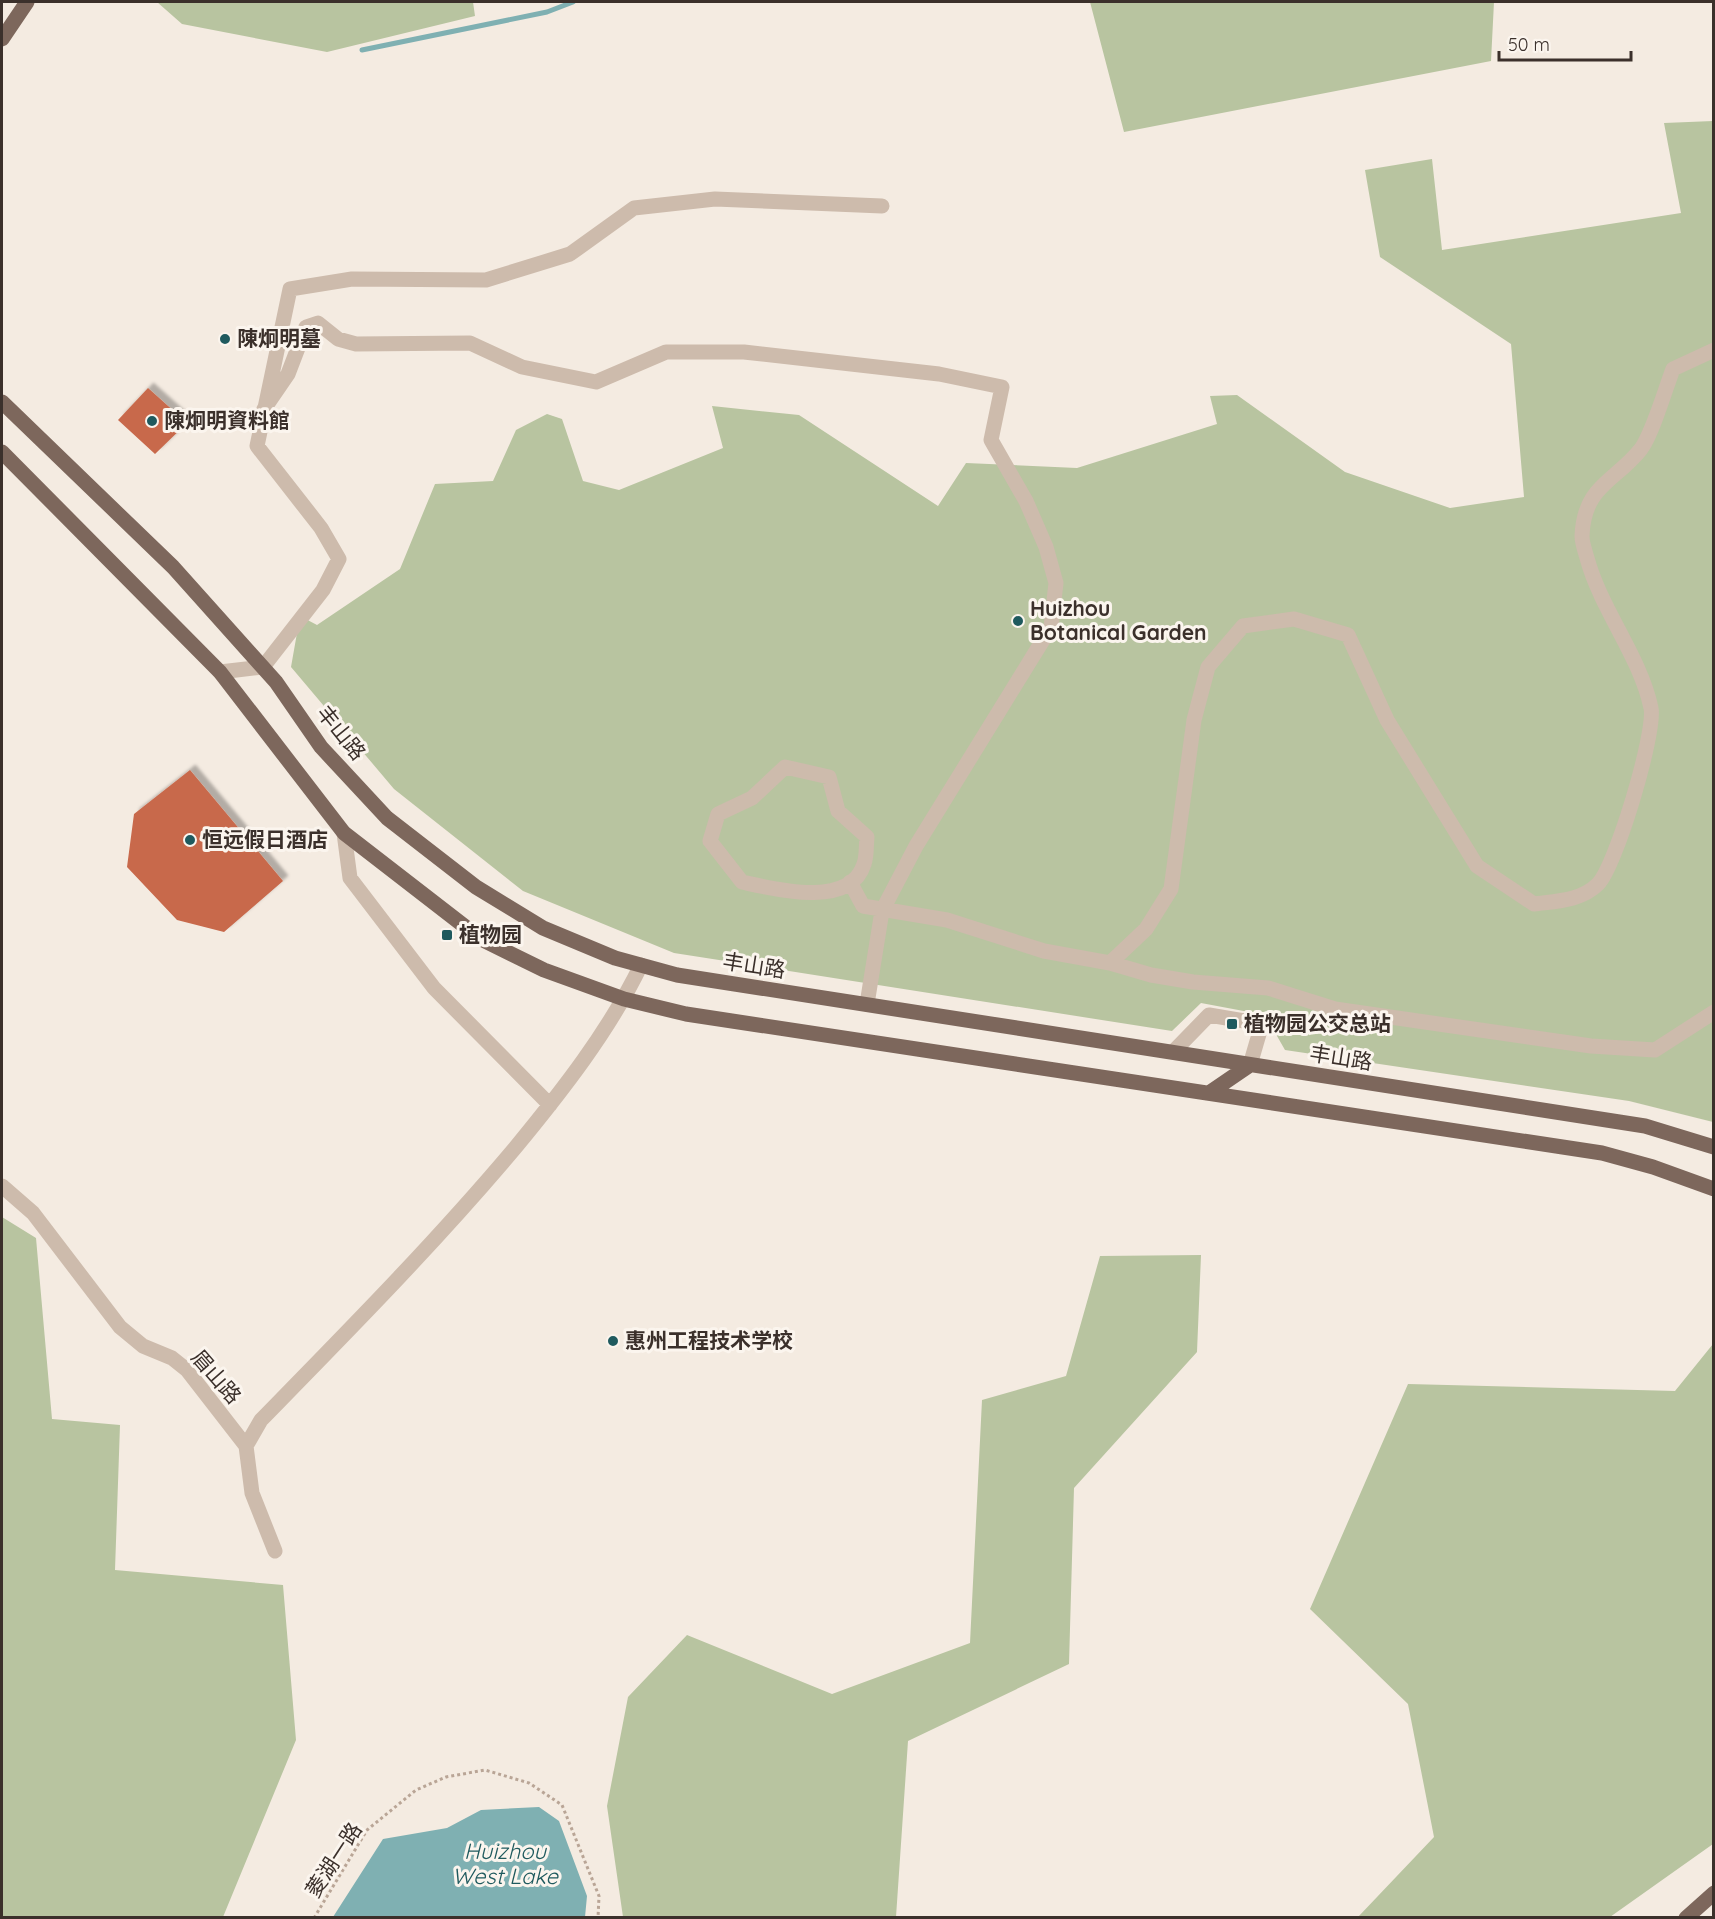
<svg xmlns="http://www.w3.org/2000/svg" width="1715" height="1919" font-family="Quicksand,'Noto Sans SC',sans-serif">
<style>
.green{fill:#b8c4a0}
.water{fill:#7fb0b2}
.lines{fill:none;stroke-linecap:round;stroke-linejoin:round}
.stream{stroke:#7fb0b2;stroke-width:5}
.building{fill:#c8694b;filter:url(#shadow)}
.path{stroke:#b9a596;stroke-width:3;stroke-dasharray:3 3;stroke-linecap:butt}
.minor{stroke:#cdbbac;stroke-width:15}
.major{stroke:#7d675c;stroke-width:15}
.poi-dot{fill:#1f5a5e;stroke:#fbf5ee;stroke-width:2}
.labels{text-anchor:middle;stroke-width:6;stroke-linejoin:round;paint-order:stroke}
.poi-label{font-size:21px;font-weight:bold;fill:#3b302b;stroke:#fbf5ee;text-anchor:start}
.street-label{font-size:21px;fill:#3b302b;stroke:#fbf5ee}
.water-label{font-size:22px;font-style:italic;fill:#1f5a5e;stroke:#fbf5ee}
</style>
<defs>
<filter id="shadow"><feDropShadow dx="5.5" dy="-5.5" stdDeviation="1.5" flood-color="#0004"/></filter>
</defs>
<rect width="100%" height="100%" fill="#f4ebe1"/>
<path class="green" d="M 157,2 L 473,2 L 475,16 L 327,52 L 182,24 Z
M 1090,2 L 1494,2 L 1491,61 L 1124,132 Z
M 1713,121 L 1713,1122 L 1629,1101 L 1285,1050 L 1265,1015 L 1201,1003 L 1172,1031 L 674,953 L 523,891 L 394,789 L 291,667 L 300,616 L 317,625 L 400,569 L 435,484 L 493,481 L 516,430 L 547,414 L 562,419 L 583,481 L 619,490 L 723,448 L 712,406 L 799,415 L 938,506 L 966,463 L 1077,468 L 1217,424 L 1210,396 L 1237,395 L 1345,472 L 1450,508 L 1524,497 L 1511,344 L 1380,257 L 1365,170 L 1432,159 L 1442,250 L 1681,213 L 1664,123 Z
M 2,1217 L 36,1238 L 52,1419 L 120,1425 L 115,1570 L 283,1585 L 296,1740 L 223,1917 L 2,1917 Z
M 1201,1255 L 1197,1352 L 1074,1488 L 1069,1664 L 908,1741 L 896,1917 L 623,1917 L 607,1806 L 628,1697 L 687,1635 L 832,1694 L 970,1643 L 982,1400 L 1066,1376 L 1100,1256 Z
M 1713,1344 L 1713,1844 L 1610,1917 L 1358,1917 L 1434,1837 L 1408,1704 L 1310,1609 L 1408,1384 L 1675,1391 Z"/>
<path class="water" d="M 539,1807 L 559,1821 L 587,1896 L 585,1917 L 333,1917 L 383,1839 L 447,1828 L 481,1810 Z"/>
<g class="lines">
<path class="stream" d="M 362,50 L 547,12 L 573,2"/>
</g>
<path class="building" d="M 148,388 L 187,423 L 155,454 L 118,420 Z
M 190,770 L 283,881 L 224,932 L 177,920 L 127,867 L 134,814 Z"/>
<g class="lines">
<path class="path" d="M 314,1918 L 367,1830 L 416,1790 L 446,1777 L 485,1770 L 529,1783 L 562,1805 L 599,1896 L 598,1918"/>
<path class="minor" d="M 264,409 L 288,374 L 306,327 L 318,323 L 338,339 L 356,344 L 470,343 L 522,367 L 596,382 L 666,352 L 744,352 L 939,374 L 1002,387 L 991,440 L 1026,501 L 1046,547 L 1056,583 L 1051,627 L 916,846 L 882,911 L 867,1004
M 220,672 L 263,667 L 323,590 L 339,559 L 321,528 L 257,446 L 290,289 L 352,279 L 486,280 L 570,254 L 634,208 L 715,199 L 882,206
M 785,767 L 829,777 L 838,811 L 867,837 C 866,845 867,856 864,864 C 850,909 774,889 742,882 L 710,841 L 718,814 L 752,798 Z
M 344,833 L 350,878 L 434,988 L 550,1105
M 850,882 L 863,906 L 947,920 L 1044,951 L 1110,963 L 1151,975 L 1193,982 L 1268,988 L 1335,1009 L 1591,1046 L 1655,1050 L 1714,1012
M 1110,963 L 1146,929 L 1171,889 L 1194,720 L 1208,667 L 1243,626 L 1294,619 L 1348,635 L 1387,720 L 1477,866 L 1534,904 C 1556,901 1581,901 1598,884 C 1616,866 1656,732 1651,708 C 1640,656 1601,610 1587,558 C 1585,551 1582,543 1582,536 C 1584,485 1615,482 1641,449 C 1653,432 1665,390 1673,369 L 1714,350
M 1173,1052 L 1209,1015 L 1262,1024 L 1250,1065
M 2,1186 L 33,1213 L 120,1327 L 143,1346 L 172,1358 L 187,1370 L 246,1446 L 252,1493 L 275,1551
M 246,1446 L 261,1420 C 348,1331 435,1243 515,1148 C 562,1091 609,1031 641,965"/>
<path class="major" d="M 2,39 L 27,2
M 2,402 L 173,567 L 276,682 L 321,747 L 387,818 L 476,887 L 543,928 L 615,958 L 677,975 L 1645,1126 L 1714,1147
M 2,452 L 220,672 L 344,833 L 481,939 L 544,970 L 624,999 L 686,1014 L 1602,1153 L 1653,1167 L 1714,1189
M 1209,1093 L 1250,1065
M 1686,1918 L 1714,1893"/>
</g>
<g class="poi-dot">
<circle cx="225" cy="339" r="6"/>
<circle cx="152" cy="421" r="6"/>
<circle cx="1018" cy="621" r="6"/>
<circle cx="190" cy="840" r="6"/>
<rect x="441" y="929" width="12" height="12" rx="3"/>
<rect x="1226" y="1018" width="12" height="12" rx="3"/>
<circle cx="613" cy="1341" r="6"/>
</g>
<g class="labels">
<g class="poi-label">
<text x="237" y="346">陳炯明墓</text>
<text x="164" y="428">陳炯明資料館</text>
<text x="1030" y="616">Huizhou<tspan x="1030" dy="24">Botanical Garden</tspan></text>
<text x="202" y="847">恒远假日酒店</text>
<text x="459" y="942">植物园</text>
<text x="1244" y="1031">植物园公交总站</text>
<text x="625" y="1348">惠州工程技术学校</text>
</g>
<g class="street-label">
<text transform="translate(341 733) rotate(51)" y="7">丰山路</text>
<text transform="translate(754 966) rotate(9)" y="7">丰山路</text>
<text transform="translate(1341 1058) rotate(9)" y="7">丰山路</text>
<text transform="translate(216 1377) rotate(49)" y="7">眉山路</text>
<text transform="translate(334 1860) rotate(-57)" y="7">菱湖一路</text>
</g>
<g class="water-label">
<text x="505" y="1859">Huizhou<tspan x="505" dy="25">West Lake</tspan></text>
</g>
</g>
<rect width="1715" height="1919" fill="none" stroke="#3b302b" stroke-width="6"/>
<path d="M1499 51v9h132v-9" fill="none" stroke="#3b302b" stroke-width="3"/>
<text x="1508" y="51" font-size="18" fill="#3b302b" stroke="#fbf5ee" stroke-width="4.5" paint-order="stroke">50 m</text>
</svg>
